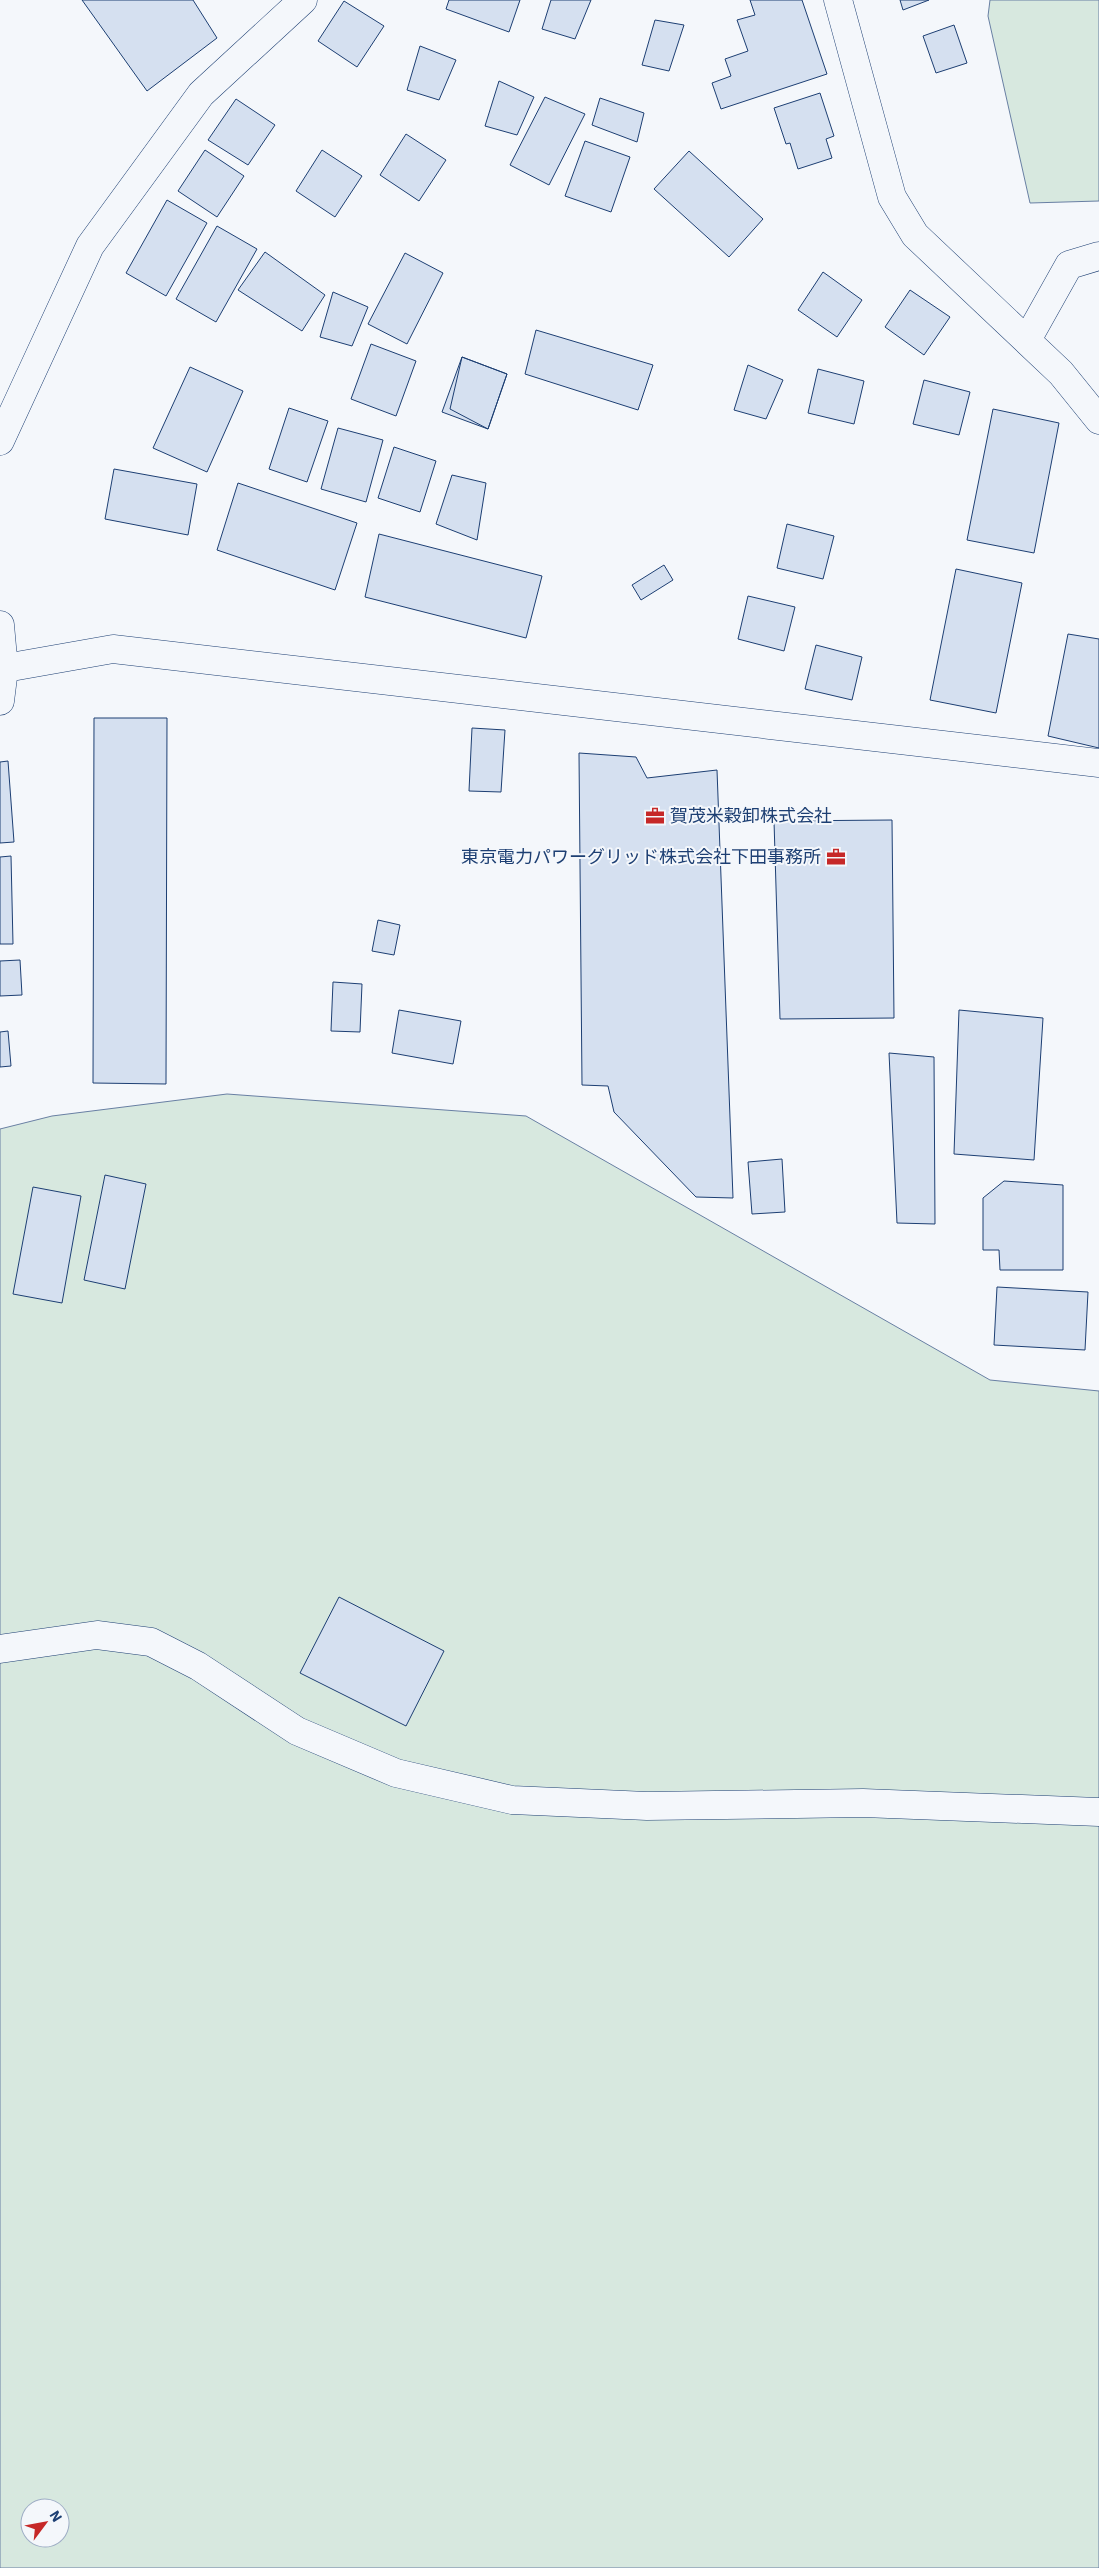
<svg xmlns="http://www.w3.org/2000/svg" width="1099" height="2568" font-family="'IBM Plex Sans','Noto Sans JP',sans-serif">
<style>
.green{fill:#d7e8df;stroke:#687fa3;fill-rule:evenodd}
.building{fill:#d5e0f0;stroke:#1d3f73}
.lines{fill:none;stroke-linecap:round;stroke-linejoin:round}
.minor-casing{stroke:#1d3f73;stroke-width:29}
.minor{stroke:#f4f7fb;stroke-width:28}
.labels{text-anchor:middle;stroke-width:4;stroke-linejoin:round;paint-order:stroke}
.poi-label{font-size:18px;fill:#1d3f73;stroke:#f4f7fb;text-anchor:start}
</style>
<rect width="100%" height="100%" fill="#f4f7fb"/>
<path class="green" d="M 990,0 L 1099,0 L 1099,201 L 1030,203 L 988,16 Z
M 227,1094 L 526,1116 L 990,1380 L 1099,1391 L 1099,2568 L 0,2568 L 0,1129 L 52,1116 ZM 30,2508 L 60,2508 L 60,2538 L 30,2538 Z"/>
<path class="building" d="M 82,0 L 193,0 L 217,38 L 147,91 Z
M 449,0 L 520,0 L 509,32 L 446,9 Z
M 551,0 L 591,0 L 575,39 L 542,29 Z
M 750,0 L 802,0 L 827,74 L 721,109 L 712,83 L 731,76 L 725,59 L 748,51 L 737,20 L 755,15 Z
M 900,0 L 929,0 L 903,10 Z
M 344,1 L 384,26 L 357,67 L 318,41 Z
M 655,20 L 684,25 L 669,71 L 642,65 Z
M 954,25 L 967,63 L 936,73 L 923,36 Z
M 420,46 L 456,60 L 439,100 L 407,90 Z
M 499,81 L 534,97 L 517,135 L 485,126 Z
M 820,93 L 834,136 L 826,139 L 832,158 L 798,169 L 790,143 L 786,144 L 774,108 Z
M 545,97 L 585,114 L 549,185 L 510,165 Z
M 600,98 L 644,113 L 637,142 L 592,125 Z
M 236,99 L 275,125 L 248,165 L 208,140 Z
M 406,134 L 446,160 L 419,201 L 380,175 Z
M 585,141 L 630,157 L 611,212 L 565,196 Z
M 205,150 L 244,176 L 217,217 L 178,191 Z
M 322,150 L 362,176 L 335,217 L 296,191 Z
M 689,151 L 763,219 L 729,257 L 654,189 Z
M 167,200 L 207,223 L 166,296 L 126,273 Z
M 217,226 L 257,249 L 216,322 L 176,299 Z
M 265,252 L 325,295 L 302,331 L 238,290 Z
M 405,253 L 443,273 L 407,344 L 368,324 Z
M 823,272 L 862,300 L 837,337 L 798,310 Z
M 910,290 L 950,317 L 924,355 L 885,327 Z
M 333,292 L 368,307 L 352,346 L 320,337 Z
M 536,330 L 653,365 L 638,410 L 525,374 Z
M 371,344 L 416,361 L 396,416 L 351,399 Z
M 462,357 L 507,374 L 488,429 L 442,412 Z
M 462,357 L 507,374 L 488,429 L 450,409 Z
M 748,365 L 783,380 L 766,419 L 734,410 Z
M 190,367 L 243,391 L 207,472 L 153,448 Z
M 818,369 L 864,381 L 854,424 L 808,413 Z
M 924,380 L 970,392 L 959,435 L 913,424 Z
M 289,408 L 328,421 L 307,482 L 269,469 Z
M 993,409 L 1059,423 L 1034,553 L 967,540 Z
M 338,428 L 383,440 L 366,502 L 321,489 Z
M 394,447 L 436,461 L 420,512 L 378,498 Z
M 114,469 L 197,484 L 188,535 L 105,519 Z
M 452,475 L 486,483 L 477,540 L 436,524 Z
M 238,483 L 357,523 L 335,590 L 217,550 Z
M 787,524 L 834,536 L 823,579 L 777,568 Z
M 379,534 L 542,576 L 526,638 L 365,597 Z
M 664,565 L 673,580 L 641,600 L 632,585 Z
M 956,569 L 1022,583 L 996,713 L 930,700 Z
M 748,596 L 795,607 L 784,651 L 738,639 Z
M 1068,634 L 1099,639 L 1099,748 L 1048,736 Z
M 816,645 L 862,657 L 852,700 L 805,689 Z
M 94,718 L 167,718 L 166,1084 L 93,1083 Z
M 472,728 L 505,730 L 501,792 L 469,791 Z
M 579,753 L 636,757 L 647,778 L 717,770 L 733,1198 L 696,1197 L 614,1112 L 608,1086 L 582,1085 Z
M 8,761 L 14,842 L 0,843 L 0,762 Z
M 892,820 L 894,1018 L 780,1019 L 774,821 Z
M 11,856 L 13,944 L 0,944 L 0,857 Z
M 378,920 L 400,925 L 394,955 L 372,951 Z
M 20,960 L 22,995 L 0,996 L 0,961 Z
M 333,982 L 362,984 L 360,1032 L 331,1031 Z
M 399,1010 L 461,1021 L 453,1064 L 392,1053 Z
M 959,1010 L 1043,1018 L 1034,1160 L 954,1154 Z
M 8,1031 L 11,1066 L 0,1067 L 0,1032 Z
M 889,1053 L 934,1057 L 935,1224 L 897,1223 Z
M 782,1159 L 785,1212 L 752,1214 L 748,1162 Z
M 105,1175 L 146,1184 L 125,1289 L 84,1280 Z
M 1004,1181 L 1063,1185 L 1063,1270 L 1000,1270 L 999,1250 L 983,1250 L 983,1198 Z
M 33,1187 L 81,1196 L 62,1303 L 13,1294 Z
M 997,1287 L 1088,1292 L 1085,1350 L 994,1345 Z
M 339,1597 L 444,1651 L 406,1726 L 300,1673 Z"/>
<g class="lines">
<g class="minor-casing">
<path id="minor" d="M 838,0 L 892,197 L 915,235 L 1061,373 L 1099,420
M 1027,340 L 1069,265 L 1099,256
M 0,441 L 90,246 L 201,94 L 303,0
M 0,625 L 4,669 L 0,701
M 0,669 L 113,649 L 1099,763
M 0,1649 L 97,1635 L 151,1642 L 198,1666 L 297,1731 L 396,1773 L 512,1800 L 647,1806 L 863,1803 L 1099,1812"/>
</g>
<use href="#minor" class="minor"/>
</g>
<defs>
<g id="office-bare" transform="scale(1.5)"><path d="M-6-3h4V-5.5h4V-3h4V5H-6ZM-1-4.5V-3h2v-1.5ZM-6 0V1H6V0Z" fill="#c62828" stroke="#f4f7fb" stroke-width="2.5" paint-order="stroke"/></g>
</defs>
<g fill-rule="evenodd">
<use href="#office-bare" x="655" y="816"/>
<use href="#office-bare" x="836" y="857"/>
</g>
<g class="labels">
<g class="poi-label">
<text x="670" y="822">賀茂米穀卸株式会社</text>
<text x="821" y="863" text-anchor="end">東京電力パワーグリッド株式会社下田事務所</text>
</g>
</g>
<g transform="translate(45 2523) rotate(58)"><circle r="24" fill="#f4f7fb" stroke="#9eadc5"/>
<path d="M0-4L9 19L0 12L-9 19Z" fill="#c62828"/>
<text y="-8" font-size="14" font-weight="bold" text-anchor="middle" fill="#1d3f73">N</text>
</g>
</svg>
